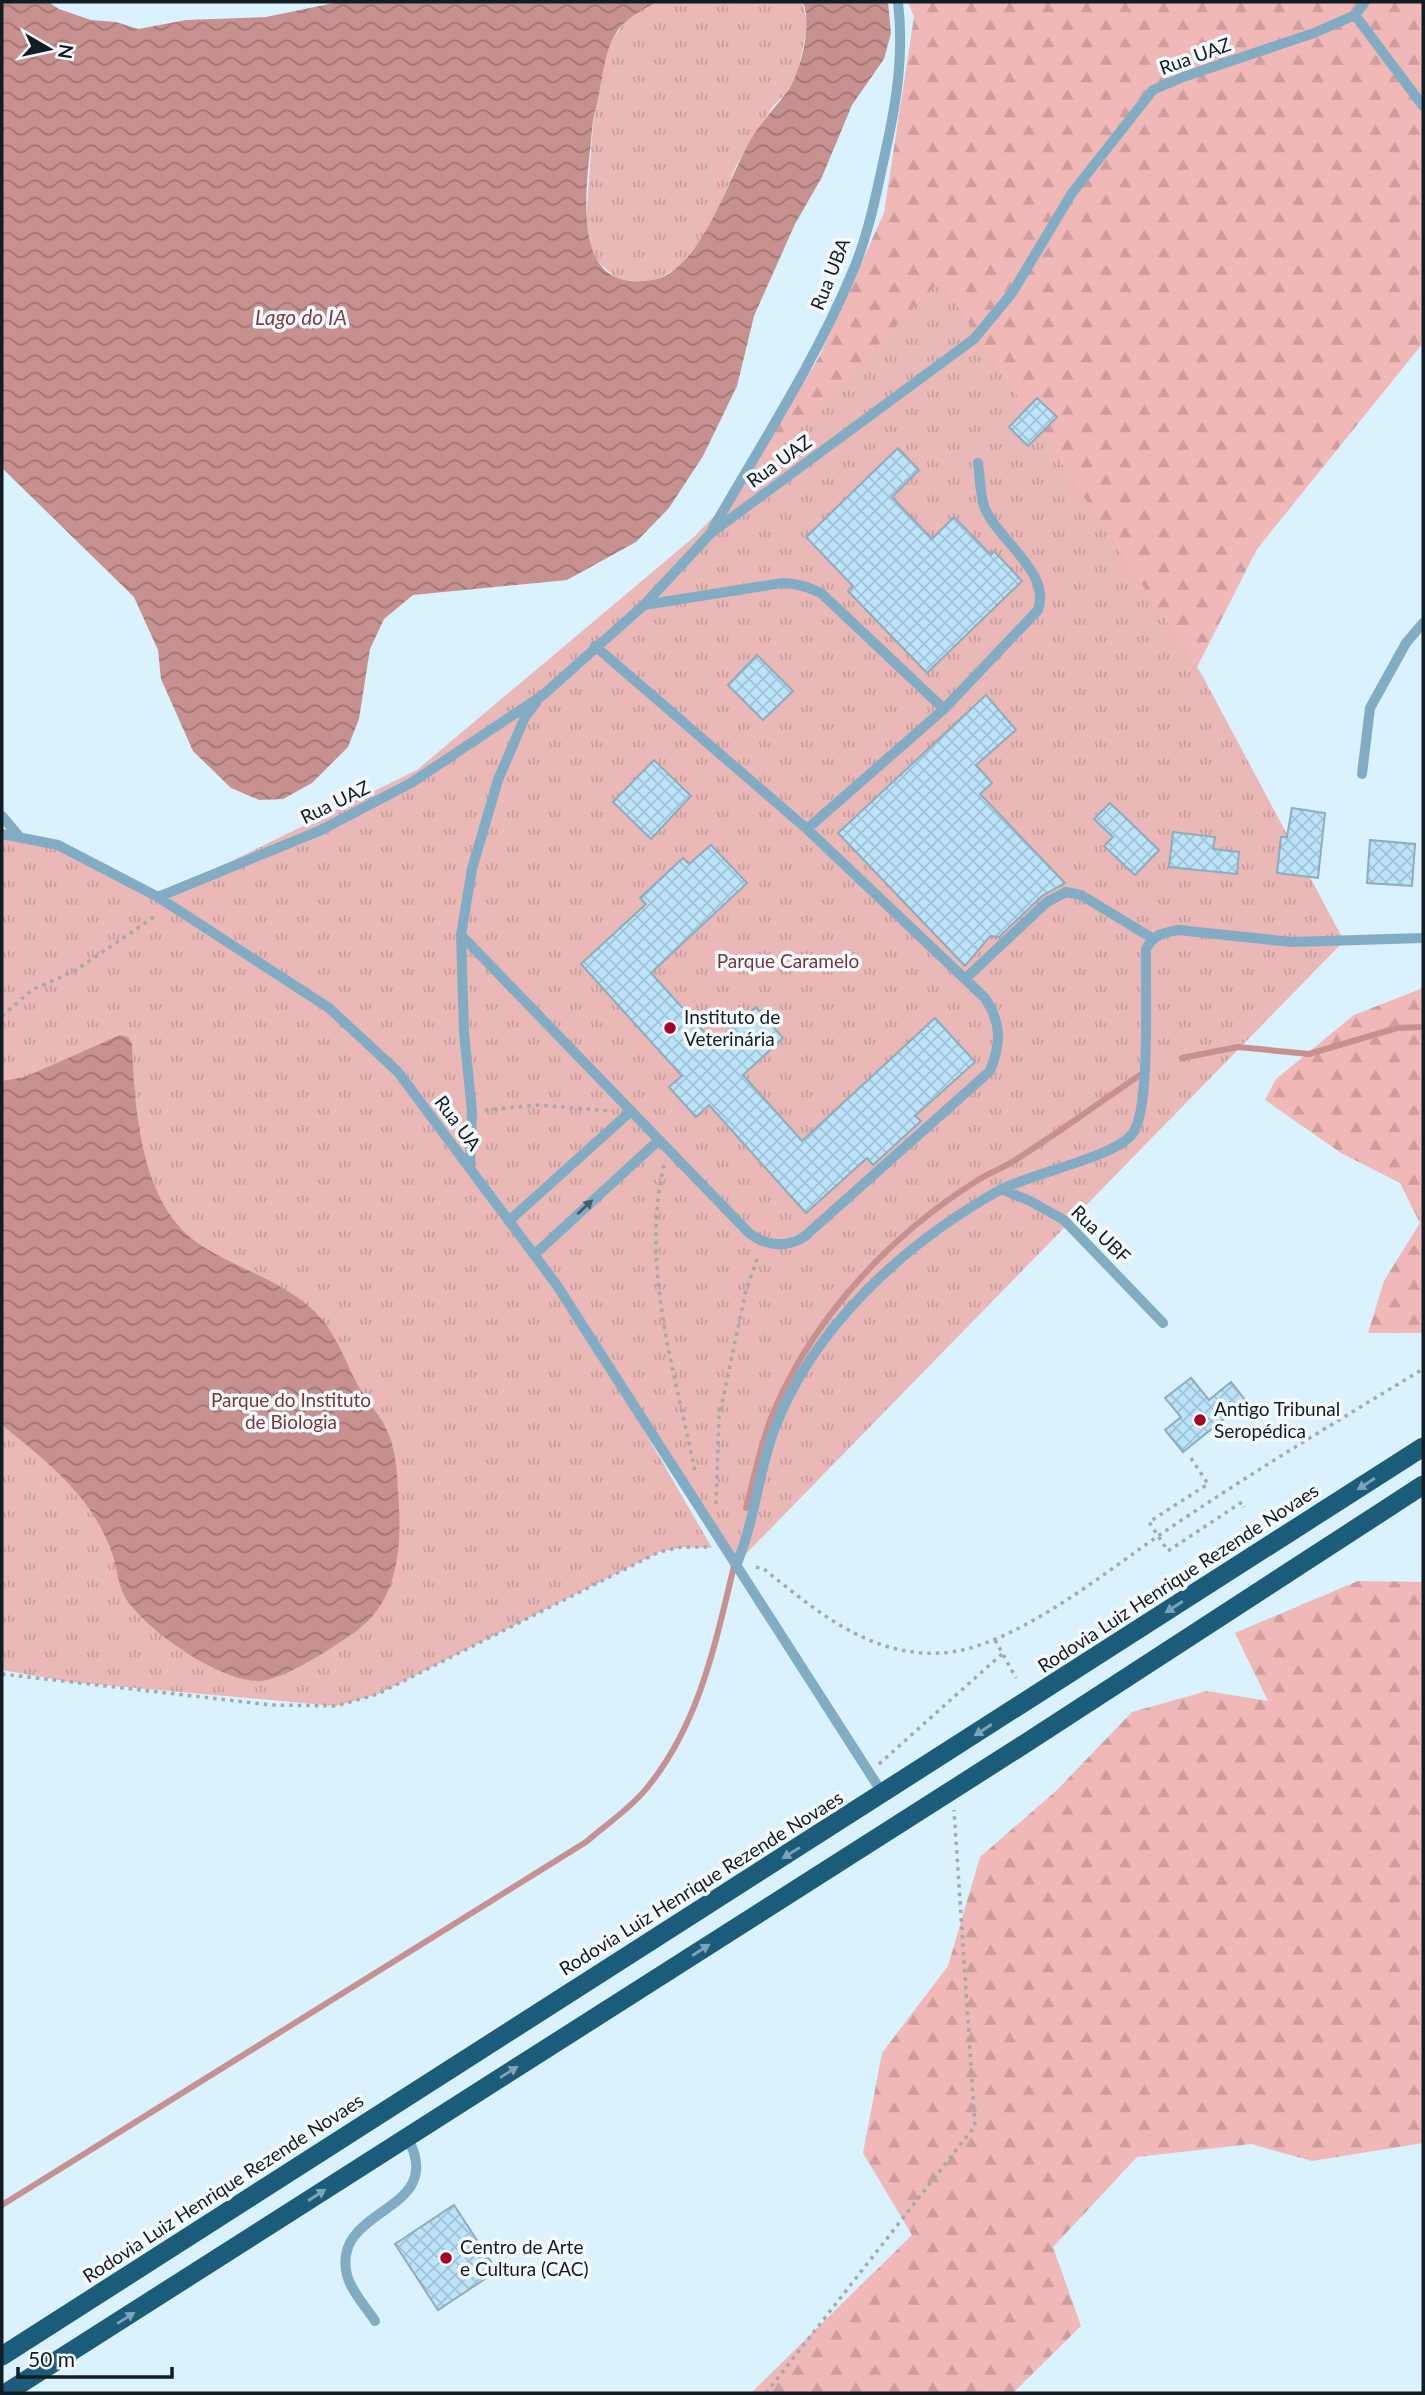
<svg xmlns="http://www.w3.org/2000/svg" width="1425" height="2395" font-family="Lato,sans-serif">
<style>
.built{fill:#daf1fe}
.forest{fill:url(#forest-firs)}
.park{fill:url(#park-tufts)}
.water{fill:url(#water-waves)}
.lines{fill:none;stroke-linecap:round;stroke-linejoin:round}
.stream{stroke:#c79190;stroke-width:6}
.building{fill:url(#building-cross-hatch);stroke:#8facbc;stroke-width:2}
.path{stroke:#a2aaae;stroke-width:3.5;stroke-dasharray:3.5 5;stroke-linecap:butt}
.service{stroke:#82acc3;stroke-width:10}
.trunk{stroke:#1b5c7a;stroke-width:19}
.oneway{fill:#445d6b}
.oneway2{fill:#7da3b5}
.poi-dot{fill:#a30427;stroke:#f4fafd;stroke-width:2.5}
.labels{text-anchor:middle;stroke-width:7;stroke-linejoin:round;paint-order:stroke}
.street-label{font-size:19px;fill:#121d23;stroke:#f4fafd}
.park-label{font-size:19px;fill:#7a3638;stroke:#f4fafd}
.poi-label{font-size:19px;fill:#121d23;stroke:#f4fafd;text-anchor:start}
.water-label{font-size:21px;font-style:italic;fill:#833f40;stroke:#f4fafd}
</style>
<defs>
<pattern id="forest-firs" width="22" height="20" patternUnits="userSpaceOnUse" patternTransform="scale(1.75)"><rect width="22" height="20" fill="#f0b8b7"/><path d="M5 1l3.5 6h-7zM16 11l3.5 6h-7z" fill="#cd9e9d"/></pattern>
<pattern id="park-tufts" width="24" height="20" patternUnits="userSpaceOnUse" patternTransform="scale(1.75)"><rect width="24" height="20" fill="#eab8b6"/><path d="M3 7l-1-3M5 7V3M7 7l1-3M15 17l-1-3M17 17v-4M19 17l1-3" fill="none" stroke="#c89e9c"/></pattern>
<pattern id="water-waves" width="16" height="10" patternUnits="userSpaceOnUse" patternTransform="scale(1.75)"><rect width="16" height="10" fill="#c79190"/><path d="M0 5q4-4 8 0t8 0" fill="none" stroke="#a07675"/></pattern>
<pattern id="building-cross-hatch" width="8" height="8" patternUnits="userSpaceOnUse" patternTransform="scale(1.75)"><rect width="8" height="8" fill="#bbe3f9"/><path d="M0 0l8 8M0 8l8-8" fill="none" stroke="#a0c2d5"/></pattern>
</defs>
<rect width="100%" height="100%" fill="#f4fafd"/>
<path class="built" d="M 2,2 L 1423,2 L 1423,2393 L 2,2393 Z"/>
<path class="forest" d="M 908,2 L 1423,2 L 1423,343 L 1257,549 L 1128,803 L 693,564 L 819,357 L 884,213 L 914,17 Z
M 1423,988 L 1423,1333 L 1368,1333 L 1384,1281 L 1420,1223 L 1400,1183 L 1341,1153 L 1265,1100 L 1276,1079 L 1354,1015 Z
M 1358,1581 L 1423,1582 L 1423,2143 L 1312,2161 L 1251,2144 L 1137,2157 L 1053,2247 L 1081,2326 L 1013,2393 L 751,2393 L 912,2235 L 863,2153 L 882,2053 L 948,1966 L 980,1857 L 1057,1790 L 1132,1712 L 1207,1691 L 1268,1701 L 1235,1633 Z"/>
<path class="park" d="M 657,2 L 802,2 L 808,23 L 797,76 L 787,92 L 773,106 L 736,166 L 710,228 L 678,268 L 653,282 L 618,280 L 593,257 L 586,220 L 593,124 L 606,48 L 631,14 Z
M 940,280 L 1202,675 L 1344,941 L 737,1563 L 634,1413 L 712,1548 L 682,1547 L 659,1552 L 378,1694 L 336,1706 L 70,1682 L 2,1670 L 2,834 L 58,845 L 158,897 L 417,770 L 694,537 Z"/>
<path class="water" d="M 2,2 L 48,2 L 59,9 L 91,20 L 116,22 L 138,29 L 186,20 L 266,17 L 339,2 L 657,2 C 610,25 609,41 600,88 C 598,102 593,116 592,130 C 589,172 568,276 631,281 C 650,282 665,280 679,266 C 714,231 726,185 749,143 C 760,123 774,109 787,92 C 800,76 814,19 802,2 L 888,2 L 891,33 L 884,59 L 852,105 L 822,177 L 795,224 L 754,316 L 737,386 L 703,456 L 669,508 L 636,542 L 567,580 L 413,595 L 384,619 L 370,649 L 359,719 L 348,747 L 312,783 L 283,799 L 259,800 L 231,788 L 193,751 L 161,679 L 158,650 L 134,597 L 2,468 Z
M 120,1035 L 128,1037 L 132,1044 C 134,1100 139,1177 176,1223 C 207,1262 271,1271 312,1309 C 333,1328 343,1355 355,1380 C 363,1396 376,1410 385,1426 C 395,1446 397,1468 398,1490 C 402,1540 401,1600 355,1632 C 334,1647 284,1680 259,1681 C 220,1682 144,1629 125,1597 C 118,1585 117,1569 113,1556 C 109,1542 100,1525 92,1513 C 69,1478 34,1451 2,1425 L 2,1081 L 25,1077 Z"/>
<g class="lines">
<path class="stream" d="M 1182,1058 L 1238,1047 L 1309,1054 L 1397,1028 L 1423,1027
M 746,1508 C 755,1474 762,1438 776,1406 C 817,1314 891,1235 975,1182 C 988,1173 1004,1168 1017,1159 C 1059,1132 1099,1103 1140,1075
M 2,2205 L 586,1842 C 605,1825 630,1809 646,1789 C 699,1725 715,1645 734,1566"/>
</g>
<path class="building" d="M 1037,398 L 1057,417 L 1028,446 L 1009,427 Z
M 898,448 L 919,470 L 892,497 L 932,539 L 954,517 L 991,555 L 994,551 L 1022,581 L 927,673 L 848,591 L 853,586 L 806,537 Z
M 757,655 L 793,691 L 763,720 L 728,685 Z
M 986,695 L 1016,730 L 976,765 L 992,783 L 980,794 L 1065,883 L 1042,896 L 999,937 L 990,936 L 965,966 L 838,833 Z
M 654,760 L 691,796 L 651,839 L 613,802 Z
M 1110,803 L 1159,850 L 1135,875 L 1104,846 L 1113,837 L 1094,819 Z
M 1292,808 L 1325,813 L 1318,878 L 1277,873 L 1281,837 L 1287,837 Z
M 1173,832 L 1215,837 L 1213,849 L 1239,852 L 1237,874 L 1169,867 Z
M 1370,840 L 1415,844 L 1412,886 L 1367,883 Z
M 711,845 L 747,883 L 651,973 L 714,1043 L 756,1007 L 783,1038 L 743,1075 L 802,1141 L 935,1018 L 975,1062 L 915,1116 L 921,1121 L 873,1165 L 867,1158 L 806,1213 L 709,1105 L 696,1117 L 669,1087 L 682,1076 L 581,964 L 646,904 L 640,898 L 683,858 L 689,864 Z
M 1191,1378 L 1209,1400 L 1231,1382 L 1246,1401 L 1183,1452 L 1165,1430 L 1181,1417 L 1165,1398 Z
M 454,2205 L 497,2271 L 438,2310 L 395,2244 Z"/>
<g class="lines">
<path class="path" d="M 2,1016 L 32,990 L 76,970 L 157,915
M 485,1110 L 539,1105 L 609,1111
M 664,1165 C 640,1266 675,1372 695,1471
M 1191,1458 L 1208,1484 L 1149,1522 L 1168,1551 L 1242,1502 L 1244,1507
M 716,1504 L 719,1417 L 746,1290 L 759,1254
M 756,1567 L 764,1569 C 815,1610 869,1657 941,1653 C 1014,1649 1107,1570 1167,1530 C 1251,1473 1337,1421 1423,1369
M 995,1640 L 1016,1678
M 2,1674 L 271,1705 L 336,1706 L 378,1694 L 659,1552 L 682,1547 L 707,1547
M 879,1764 L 1003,1653
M 766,2393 L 975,2126 L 954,1810"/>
<path class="service" d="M 1355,15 L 1423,106
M 712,530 C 760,446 815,362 852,273 C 869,234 877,190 886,149 C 897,100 904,52 898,2
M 644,605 L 782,583 C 797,583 808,587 821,593 L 944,709
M 1362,774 L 1370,708 L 1406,643 L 1423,623
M 2,816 L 18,835
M 807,829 L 944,709 L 1038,610 C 1052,572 996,539 984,506 C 980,493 980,476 978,463
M 2,834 L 58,845 L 158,897 L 329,1008 L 398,1072 L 556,1284 L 883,1794
M 158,897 L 319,831 L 411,783 L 543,695 L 644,605 L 711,533 L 974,339 L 1012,293 L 1072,193 L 1153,90 L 1183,77 L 1314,33 L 1355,15 L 1365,2
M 461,935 L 749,1233 C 766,1246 786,1248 804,1237 L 990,1071 C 1001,1043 1002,1024 985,998 L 807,829 L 595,646
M 965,979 L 1047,902 L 1066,892 L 1081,895 L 1152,938
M 470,1167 L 472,1111 L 464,1033 L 461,935 L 472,869 L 498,780 L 525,717 L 536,703
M 1001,1189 L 1030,1201 L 1064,1220 L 1163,1323
M 510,1220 L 630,1112
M 535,1254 L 659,1140
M 737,1563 C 755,1520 758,1474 774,1430 C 813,1327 904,1244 998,1191 C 1030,1173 1115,1158 1133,1133 C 1151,1108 1145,985 1146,949 C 1154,934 1162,933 1178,930 L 1292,942 L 1423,938
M 375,2321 C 366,2307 351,2291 347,2275 C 330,2205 450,2214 407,2137"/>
<path class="trunk" d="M 2,2356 L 1423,1447
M 6,2393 L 1026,1743 L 1423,1485"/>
</g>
<defs><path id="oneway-solid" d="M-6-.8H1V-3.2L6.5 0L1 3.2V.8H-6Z" transform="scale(1.75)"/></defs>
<use class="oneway" href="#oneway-solid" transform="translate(585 1207) rotate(-43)"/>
<g class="oneway2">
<use href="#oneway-solid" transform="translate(1366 1484) rotate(147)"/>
<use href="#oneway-solid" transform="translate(1174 1607) rotate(147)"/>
<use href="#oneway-solid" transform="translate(983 1730) rotate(147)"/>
<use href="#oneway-solid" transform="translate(791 1853) rotate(148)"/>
<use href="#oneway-solid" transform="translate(701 1950) rotate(-33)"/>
<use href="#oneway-solid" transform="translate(509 2072) rotate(-32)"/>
<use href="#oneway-solid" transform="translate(317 2195) rotate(-33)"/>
<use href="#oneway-solid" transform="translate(126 2318) rotate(-32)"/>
</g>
<g class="poi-dot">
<circle cx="670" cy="1028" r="7"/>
<circle cx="1200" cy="1420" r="7"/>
<circle cx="446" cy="2258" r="7"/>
</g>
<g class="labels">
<g class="street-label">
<text transform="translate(1195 56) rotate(-20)" y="7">Rua UAZ</text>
<text transform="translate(830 274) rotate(-68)" y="7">Rua UBA</text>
<text transform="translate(779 461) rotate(-36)" y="7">Rua UAZ</text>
<text transform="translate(335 802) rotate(-26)" y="7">Rua UAZ</text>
<text transform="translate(458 1123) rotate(53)" y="7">Rua UA</text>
<text transform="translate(1101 1234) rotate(44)" y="7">Rua UBF</text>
<text transform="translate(1178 1578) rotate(-33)" y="7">Rodovia Luiz Henrique Rezende Novaes</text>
<text transform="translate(701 1883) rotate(-32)" y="7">Rodovia Luiz Henrique Rezende Novaes</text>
<text transform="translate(223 2188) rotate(-33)" y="7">Rodovia Luiz Henrique Rezende Novaes</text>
</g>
<g class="park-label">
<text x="788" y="968">Parque Caramelo</text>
<text x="291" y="1407">Parque do Instituto<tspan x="291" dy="22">de Biologia</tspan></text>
</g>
<g class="poi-label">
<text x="684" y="1024">Instituto de<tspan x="684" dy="22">Veterinária</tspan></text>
<text x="1214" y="1416">Antigo Tribunal<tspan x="1214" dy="22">Seropédica</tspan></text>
<text x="460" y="2254">Centro de Arte<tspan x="460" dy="22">e Cultura (CAC)</tspan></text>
</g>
<g class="water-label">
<text x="301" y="325">Lago do IA</text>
</g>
</g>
<rect width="1425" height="2395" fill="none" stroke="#121d23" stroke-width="7"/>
<g transform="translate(49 49) rotate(99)" stroke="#f4fafd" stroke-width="5" paint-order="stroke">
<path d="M0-5L12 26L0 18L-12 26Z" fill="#121d23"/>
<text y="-10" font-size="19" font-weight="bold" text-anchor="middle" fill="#121d23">N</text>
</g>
<path d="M18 2367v10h154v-10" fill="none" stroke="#121d23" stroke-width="3.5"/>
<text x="28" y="2367" font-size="21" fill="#121d23" stroke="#f4fafd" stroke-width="5" paint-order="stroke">50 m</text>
</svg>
